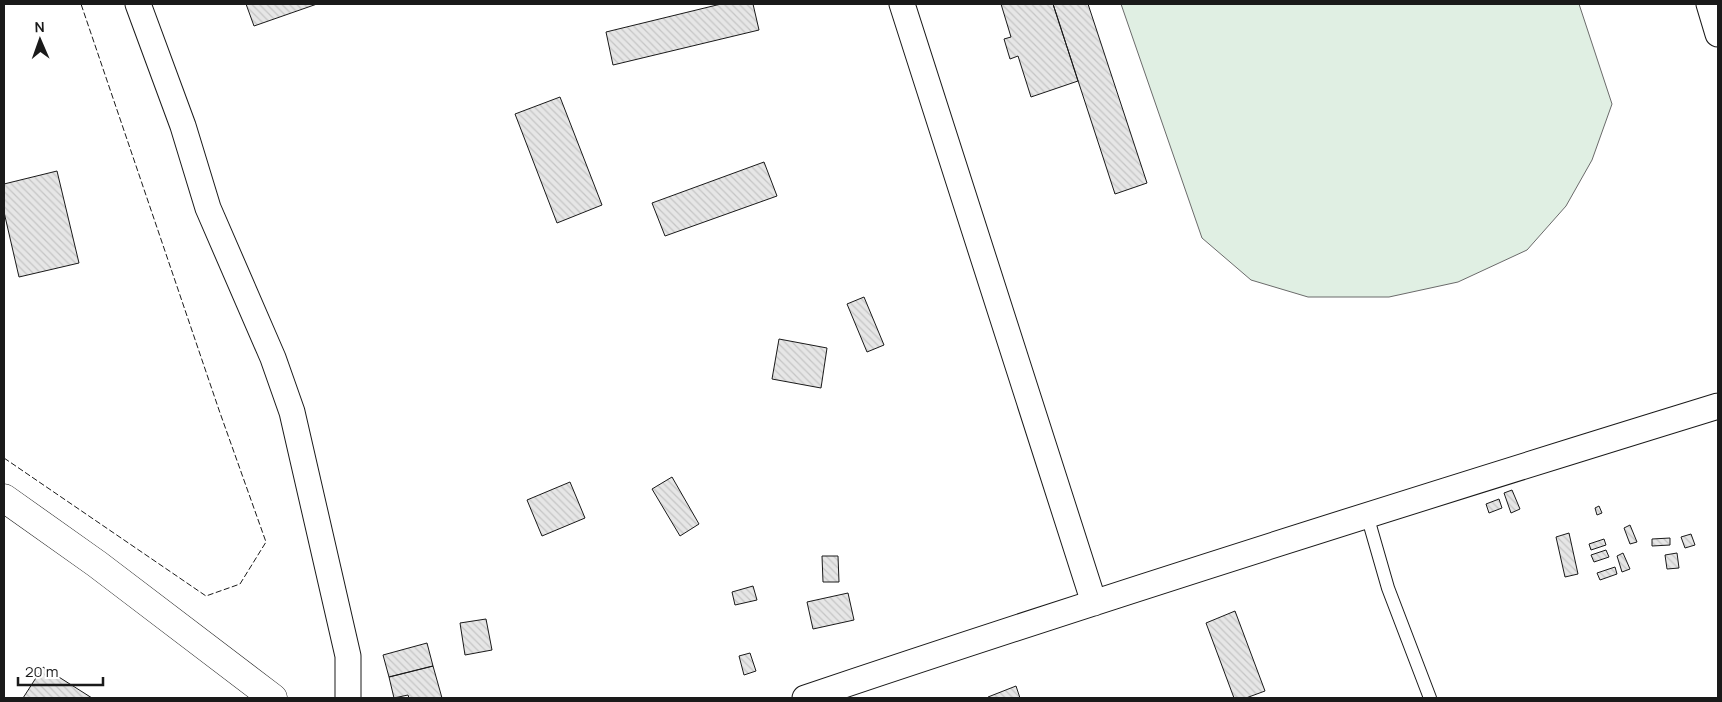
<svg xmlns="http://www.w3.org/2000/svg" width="1722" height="702" font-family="Manrope,sans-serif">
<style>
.green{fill:#e0efe3;stroke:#6a6a6a}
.building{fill:url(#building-back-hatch);stroke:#1a1a1a}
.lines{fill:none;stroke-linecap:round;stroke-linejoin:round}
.lane-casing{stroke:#1a1a1a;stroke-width:14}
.street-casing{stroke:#1a1a1a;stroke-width:27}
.secondary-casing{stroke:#1a1a1a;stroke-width:29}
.lane{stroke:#fff;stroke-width:12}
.street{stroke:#fff;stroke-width:25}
.secondary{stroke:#fff;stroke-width:28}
.fence{stroke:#1a1a1a;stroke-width:1;stroke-dasharray:6 2.5;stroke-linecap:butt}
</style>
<defs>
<pattern id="building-back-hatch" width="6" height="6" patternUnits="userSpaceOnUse" patternTransform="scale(1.25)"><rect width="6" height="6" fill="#e6e6e6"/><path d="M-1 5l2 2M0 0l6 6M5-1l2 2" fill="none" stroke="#c5c5c5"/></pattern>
</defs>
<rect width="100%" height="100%" fill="#fff"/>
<path class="green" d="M 1121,4 L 1579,4 L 1612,104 L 1592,160 L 1566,206 L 1527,250 L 1458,282 L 1389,297 L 1308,297 L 1251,280 L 1202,238 Z"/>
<path class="building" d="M 246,4 L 317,4 L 254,26 Z
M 721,4 L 753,4 L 759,30 L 613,65 L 606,32 Z
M 1001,4 L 1053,4 L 1078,81 L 1031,97 L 1018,56 L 1010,59 L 1004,39 L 1011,37 Z
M 1053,4 L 1088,4 L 1147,183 L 1115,194 Z
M 560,97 L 602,205 L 557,223 L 515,114 Z
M 764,162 L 777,196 L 665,236 L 652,203 Z
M 57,171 L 79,263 L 19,277 L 4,212 L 4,184 Z
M 864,297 L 884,345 L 867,352 L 847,304 Z
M 779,339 L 827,348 L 821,388 L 772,379 Z
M 672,477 L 699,524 L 680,536 L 652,489 Z
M 570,482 L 585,518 L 542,536 L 527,500 Z
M 1512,490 L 1520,509 L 1511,513 L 1504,493 Z
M 1499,499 L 1502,508 L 1489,513 L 1486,504 Z
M 1599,506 L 1602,513 L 1597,515 L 1595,508 Z
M 1630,525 L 1637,542 L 1630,544 L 1624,528 Z
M 1569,533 L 1578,574 L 1565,577 L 1556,537 Z
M 1691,534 L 1695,545 L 1685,548 L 1681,537 Z
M 1670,538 L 1670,545 L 1652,546 L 1652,539 Z
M 1604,539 L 1606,545 L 1591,550 L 1589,544 Z
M 1606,550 L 1609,557 L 1594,562 L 1591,555 Z
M 1623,553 L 1630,569 L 1622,572 L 1617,556 Z
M 1677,553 L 1679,568 L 1667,569 L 1665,555 Z
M 822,556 L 838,556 L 839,582 L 823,582 Z
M 1615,567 L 1617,574 L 1600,580 L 1597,573 Z
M 753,586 L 757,600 L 735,605 L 732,592 Z
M 848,593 L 854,620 L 813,629 L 807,602 Z
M 1235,611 L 1265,691 L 1246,698 L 1234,698 L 1206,623 Z
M 486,619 L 492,650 L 465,655 L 460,623 Z
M 427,643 L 433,666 L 389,677 L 383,655 Z
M 750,653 L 756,671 L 744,675 L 739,656 Z
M 433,666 L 442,698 L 409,698 L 408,695 L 394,698 L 389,677 Z
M 43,667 L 92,698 L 23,698 Z
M 1016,686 L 1020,698 L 988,698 L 988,697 Z"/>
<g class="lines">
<g class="lane-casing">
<path id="lane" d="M 1367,515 L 1388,588 L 1430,698"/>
</g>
<g class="street-casing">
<path id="street" d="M 138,4 L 183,126 L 208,208 L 273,358 L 292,412 L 348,656 L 348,698
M 902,4 L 1094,603
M 1709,4 L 1718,34
M 805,698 C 1108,596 1413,500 1718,406"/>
</g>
<g class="secondary-casing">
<path id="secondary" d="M 4,498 L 97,564 L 273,698"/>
</g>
<use href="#lane" class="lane"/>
<use href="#street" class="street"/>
<use href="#secondary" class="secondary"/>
<path class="fence" d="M 4,458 L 206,596 L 240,584 L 266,542 L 219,410 L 81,4"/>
</g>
<rect width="1722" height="702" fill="none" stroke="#1a1a1a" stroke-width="10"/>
<g transform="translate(40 40) rotate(358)" stroke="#ffffff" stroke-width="4" paint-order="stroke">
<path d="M0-4L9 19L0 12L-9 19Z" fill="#1a1a1a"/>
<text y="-8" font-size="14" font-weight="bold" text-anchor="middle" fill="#1a1a1a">N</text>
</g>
<path d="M18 677v8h85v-8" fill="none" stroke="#1a1a1a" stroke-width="2.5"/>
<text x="25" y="677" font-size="15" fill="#1a1a1a" stroke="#ffffff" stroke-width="4" paint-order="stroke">20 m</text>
</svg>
